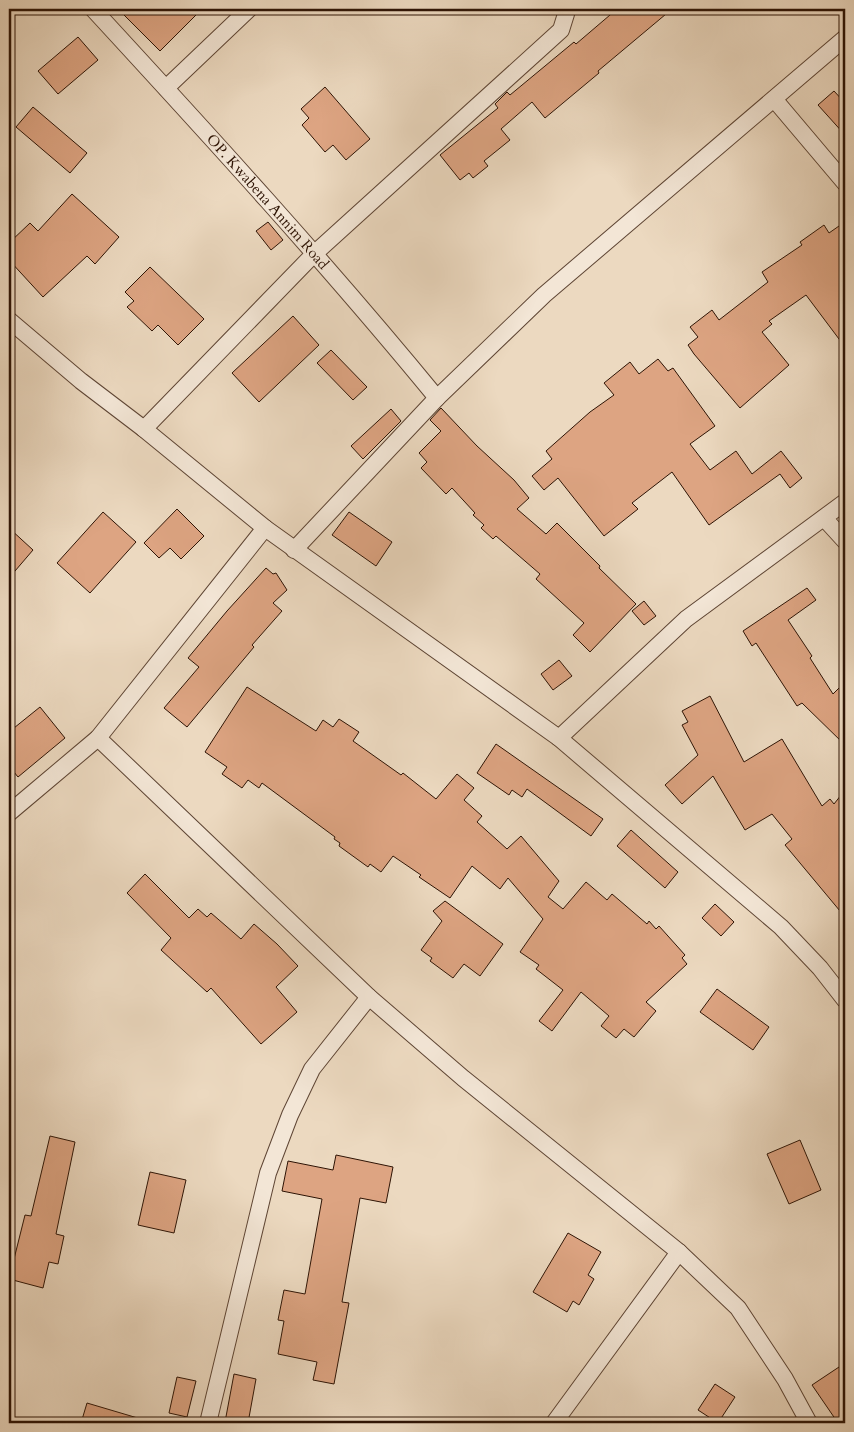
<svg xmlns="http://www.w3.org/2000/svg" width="854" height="1432" font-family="Cardo,serif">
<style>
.building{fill:#dda482;stroke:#2e1405}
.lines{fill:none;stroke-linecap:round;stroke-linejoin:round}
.street-casing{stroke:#5e4534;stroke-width:18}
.street{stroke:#f3e6d6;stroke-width:16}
.labels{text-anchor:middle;stroke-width:4;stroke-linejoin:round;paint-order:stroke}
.street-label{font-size:15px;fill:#2e1405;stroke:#f3e6d6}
</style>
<rect width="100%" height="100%" fill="#ecd9c0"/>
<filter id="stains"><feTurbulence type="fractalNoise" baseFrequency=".004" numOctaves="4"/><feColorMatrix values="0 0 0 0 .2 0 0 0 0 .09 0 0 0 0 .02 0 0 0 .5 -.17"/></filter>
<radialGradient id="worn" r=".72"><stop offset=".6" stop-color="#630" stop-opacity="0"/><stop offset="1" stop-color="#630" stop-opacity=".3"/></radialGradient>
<path class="building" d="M 118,9 L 202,9 L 160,51 Z
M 617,9 L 672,9 L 598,71 L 599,73 L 545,118 L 532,102 L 501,129 L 510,140 L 484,161 L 488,166 L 473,178 L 469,173 L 460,180 L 440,155 L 498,108 L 495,104 L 507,92 L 510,95 L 574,42 L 576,44 Z
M 78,37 L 98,60 L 58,94 L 38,71 Z
M 325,87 L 370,139 L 346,160 L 333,145 L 325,152 L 302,125 L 309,118 L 301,109 Z
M 834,91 L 845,103 L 845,135 L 818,105 Z
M 33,107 L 87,153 L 70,173 L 16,127 Z
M 72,194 L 119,237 L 95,264 L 87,256 L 43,297 L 9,260 L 9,243 L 30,223 L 38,231 Z
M 268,222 L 283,240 L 271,250 L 256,231 Z
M 824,225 L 829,233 L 839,226 L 845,235 L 845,347 L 806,295 L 769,321 L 772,324 L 762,332 L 789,365 L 740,408 L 694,354 L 688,345 L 698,337 L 690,327 L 712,310 L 719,320 L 768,282 L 762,272 L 802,245 L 800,242 Z
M 150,267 L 204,319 L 178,345 L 158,325 L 152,331 L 127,307 L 134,301 L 125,292 Z
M 293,316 L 319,345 L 259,402 L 232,373 Z
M 331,350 L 367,387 L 353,400 L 317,363 Z
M 658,359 L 668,371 L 673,368 L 715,426 L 690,444 L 710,470 L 736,451 L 752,474 L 781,451 L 802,478 L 790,488 L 780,474 L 709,525 L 672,472 L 632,503 L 638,509 L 604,536 L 558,478 L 544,490 L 532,476 L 552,459 L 546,451 L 590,412 L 614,395 L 604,383 L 630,362 L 639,374 Z
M 441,408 L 477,446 L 514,480 L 529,498 L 517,509 L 546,534 L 557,523 L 600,566 L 599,568 L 636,604 L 590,652 L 573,635 L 584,623 L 536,579 L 540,574 L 496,536 L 493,539 L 481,528 L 484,525 L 473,515 L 475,513 L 452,488 L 446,494 L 421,468 L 427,462 L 419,453 L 441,431 L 430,420 Z
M 391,409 L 401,421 L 363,459 L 351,446 Z
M 177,509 L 204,536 L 181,559 L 170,548 L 159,558 L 144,543 Z
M 103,512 L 136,542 L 90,593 L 57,563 Z
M 349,512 L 392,542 L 376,566 L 332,535 Z
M 9,528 L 33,550 L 9,578 Z
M 266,568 L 273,574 L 276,573 L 287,590 L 273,603 L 282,611 L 252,645 L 254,647 L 187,727 L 164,708 L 199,667 L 188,658 L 227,611 Z
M 807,588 L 816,600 L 788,620 L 812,656 L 810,658 L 833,694 L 845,682 L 845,745 L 802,703 L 797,706 L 756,643 L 752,646 L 743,631 Z
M 644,601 L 656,616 L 644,625 L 632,611 Z
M 559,660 L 572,676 L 553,690 L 541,674 Z
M 247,687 L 316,731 L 323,720 L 333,727 L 339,719 L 359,732 L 353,741 L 401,775 L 403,773 L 436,799 L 457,774 L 474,788 L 464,800 L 482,816 L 477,822 L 507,849 L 521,836 L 559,881 L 548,897 L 563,909 L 586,882 L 607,900 L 612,894 L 647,924 L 649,921 L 656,929 L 659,926 L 685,955 L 682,958 L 687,964 L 646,1002 L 656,1011 L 634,1037 L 624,1029 L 616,1038 L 601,1026 L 609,1016 L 581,992 L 552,1031 L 539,1021 L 563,990 L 536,969 L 539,965 L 520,952 L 543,919 L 508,878 L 500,889 L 472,866 L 450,898 L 419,877 L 421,875 L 393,856 L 381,872 L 370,864 L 368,867 L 339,846 L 340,843 L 334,839 L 335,837 L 262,783 L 259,788 L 248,780 L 242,788 L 222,774 L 227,767 L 205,752 Z
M 710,696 L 744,762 L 782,739 L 822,806 L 830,799 L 834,804 L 845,790 L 845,917 L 785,845 L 792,839 L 772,814 L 745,830 L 713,776 L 682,804 L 665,785 L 698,755 L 682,725 L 688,722 L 682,711 Z
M 40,707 L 65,738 L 18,777 L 9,766 L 9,732 Z
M 496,744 L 603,819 L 591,836 L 527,789 L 522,797 L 512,790 L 509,795 L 477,773 Z
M 631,830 L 678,872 L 665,888 L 617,846 Z
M 145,874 L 189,918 L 198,909 L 207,917 L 211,913 L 241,939 L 254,924 L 277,944 L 298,966 L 276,987 L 297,1012 L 261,1044 L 211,988 L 207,992 L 161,950 L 171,938 L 127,893 Z
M 445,901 L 503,944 L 480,976 L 464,964 L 453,978 L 430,961 L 432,958 L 421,950 L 442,921 L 433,911 Z
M 715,904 L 734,922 L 721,936 L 702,918 Z
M 717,989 L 769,1027 L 753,1050 L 700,1012 Z
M 50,1136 L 75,1142 L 56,1234 L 64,1236 L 58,1264 L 49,1262 L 43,1288 L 9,1279 L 25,1215 L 31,1216 Z
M 800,1140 L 821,1190 L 789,1204 L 767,1154 Z
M 336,1155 L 393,1167 L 386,1203 L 360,1198 L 342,1302 L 349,1303 L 334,1384 L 313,1380 L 317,1362 L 278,1354 L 284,1321 L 278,1320 L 284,1290 L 305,1294 L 322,1199 L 282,1191 L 288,1161 L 333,1170 Z
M 150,1172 L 186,1180 L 174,1233 L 138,1225 Z
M 568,1233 L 601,1252 L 588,1275 L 594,1279 L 579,1305 L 573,1301 L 567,1312 L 533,1292 Z
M 845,1363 L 845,1423 L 838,1423 L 812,1385 Z
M 234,1374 L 256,1379 L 248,1423 L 225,1422 Z
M 177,1377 L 196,1381 L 187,1417 L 169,1413 Z
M 715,1384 L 735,1397 L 718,1423 L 698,1410 Z
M 87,1403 L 141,1419 L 140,1423 L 81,1423 Z"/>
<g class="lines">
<g class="street-casing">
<g id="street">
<path id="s1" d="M 93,9 C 210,136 327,264 437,398"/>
<path d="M 166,88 L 249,9"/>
<path d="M 774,99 L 845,183"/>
<path d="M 9,320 L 81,381 L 144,429 L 265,528 L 559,738 L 781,927 L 820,968 L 845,1000"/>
<path d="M 144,429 L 314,254 L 561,30 L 566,14 L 563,9"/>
<path d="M 824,518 L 845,541"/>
<path d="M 294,550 L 437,398 L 544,295 L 845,38"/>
<path d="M 98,738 L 369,997 L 463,1078 L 679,1252 L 738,1308 L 785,1379 L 809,1423"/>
<path d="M 559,738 L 686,619 L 845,502"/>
<path d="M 9,813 L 98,738 L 265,528"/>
<path d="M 208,1423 L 268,1173 L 290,1115 L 312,1069 L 369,997"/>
<path d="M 554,1423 L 679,1252"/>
</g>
</g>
<use href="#street" class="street"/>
</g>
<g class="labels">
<g class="street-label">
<text dy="5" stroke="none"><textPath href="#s1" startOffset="260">OP. Kwabena Annim Road</textPath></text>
</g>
</g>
<rect width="854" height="1432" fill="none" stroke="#ecd9c0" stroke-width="30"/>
<rect x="10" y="10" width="834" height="1412" fill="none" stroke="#2e1405" stroke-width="2.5"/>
<rect x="15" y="15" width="824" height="1402" fill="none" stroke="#2e1405"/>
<rect width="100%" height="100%" filter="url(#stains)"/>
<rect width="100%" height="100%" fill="url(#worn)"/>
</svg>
